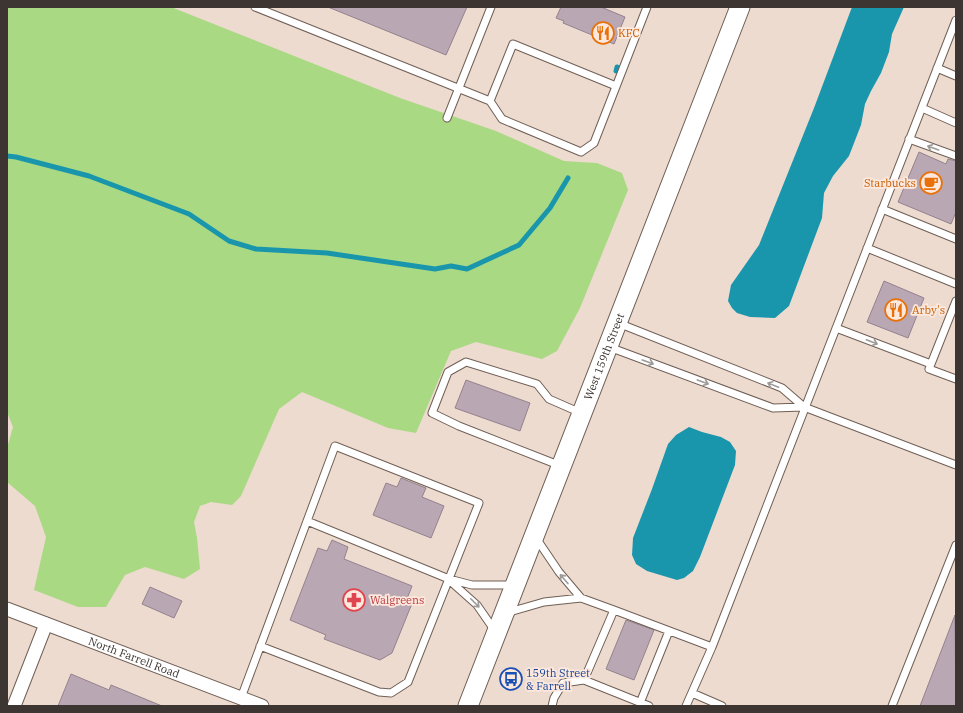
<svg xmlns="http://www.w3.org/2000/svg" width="963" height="713" font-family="'IBM Plex Serif',serif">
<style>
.green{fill:#a9d983}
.water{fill:#1a96ac}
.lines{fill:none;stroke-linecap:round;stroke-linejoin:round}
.stream{stroke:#1a96ac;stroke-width:5}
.building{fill:#b9a7b3;stroke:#93828e}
.lane-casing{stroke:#6f5f55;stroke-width:9}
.street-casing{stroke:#6f5f55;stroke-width:15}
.secondary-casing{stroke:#6f5f55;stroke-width:21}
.lane{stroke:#fff;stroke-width:7}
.street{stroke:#fff;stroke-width:13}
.secondary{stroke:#fff;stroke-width:19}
.oneway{stroke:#9e9a98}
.labels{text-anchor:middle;stroke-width:3.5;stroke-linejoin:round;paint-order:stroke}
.food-label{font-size:11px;fill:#c56008;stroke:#fce8dd;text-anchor:start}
.street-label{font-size:11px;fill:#3c3531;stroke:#fce8dd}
.health-label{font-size:11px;fill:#be3a42;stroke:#fce8dd;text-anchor:start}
.transit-label{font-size:11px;fill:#164399;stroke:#fce8dd;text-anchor:start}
</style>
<rect width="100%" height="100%" fill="#eedbd0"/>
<path class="green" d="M 7,7 L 171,7 L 400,98 L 496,131 L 564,161 L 597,163 L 622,173 L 628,190 L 580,308 L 557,351 L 542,359 L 476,342 L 451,351 L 416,433 L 388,428 L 302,392 L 279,409 L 241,496 L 232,505 L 211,502 L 200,506 L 194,522 L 197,538 L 200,569 L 184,579 L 145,567 L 125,575 L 106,607 L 78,607 L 34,590 L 46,537 L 35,506 L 7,482 L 7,448 L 13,427 L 7,412 Z"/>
<path class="water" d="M 852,7 L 904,7 L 892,34 L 889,52 L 881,73 L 871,91 L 865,104 L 861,125 L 849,156 L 833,176 L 824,193 L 822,218 L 789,306 L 775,318 L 750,317 L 737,313 L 732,308 L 728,301 L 731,285 L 759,245 L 814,108 Z
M 689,427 L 702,432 L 721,437 L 730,442 L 736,451 L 735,465 L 700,557 L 693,571 L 684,578 L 677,580 L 647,571 L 636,564 L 632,555 L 633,538 L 652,489 L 668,444 L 676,435 Z"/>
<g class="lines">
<path class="stream" d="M 616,71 L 617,67
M 7,156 L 16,157 L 89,176 L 189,214 L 229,241 L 256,249 L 327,253 L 435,269 L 451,266 L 467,269 L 519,245 L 550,208 L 568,178"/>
</g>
<path class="building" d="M 328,7 L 467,7 L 446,55 Z
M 561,7 L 601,7 L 625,17 L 614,44 L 563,23 L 564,21 L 556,18 Z
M 919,152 L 946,164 L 948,159 L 956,161 L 956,212 L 951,224 L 898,202 Z
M 884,281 L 924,298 L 908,338 L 867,322 Z
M 466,380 L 530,403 L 520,431 L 455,408 Z
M 401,478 L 426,488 L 422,497 L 444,506 L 431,538 L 373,515 L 386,483 L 397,487 Z
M 332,540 L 348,547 L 344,559 L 412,586 L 407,599 L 413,601 L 392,653 L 380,660 L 324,639 L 326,635 L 290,620 L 318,548 L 327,551 Z
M 150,587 L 182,601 L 174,618 L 142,604 Z
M 955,615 L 956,706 L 920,706 Z
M 626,620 L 654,630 L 634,680 L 606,669 Z
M 71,674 L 109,690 L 111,685 L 162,706 L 58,706 Z"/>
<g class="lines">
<g class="lane-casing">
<path id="lane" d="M 255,7 L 490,101 L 502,119 L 581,152 L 594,143 L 647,7
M 937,68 L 956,76
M 490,101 L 513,44 L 616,86
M 922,108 L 956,123
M 447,118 L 491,7
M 909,139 L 956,156
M 882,209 L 956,239
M 867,248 L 956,284
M 956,301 L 929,369 L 956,379
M 618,323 L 782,388 L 804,407 L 956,465
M 836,328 L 931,364
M 609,347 L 773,408 L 804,407
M 561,466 L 459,426 L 432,413 L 448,372 L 466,362 L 537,384 L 549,399 L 581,413
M 307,521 L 449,579 L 472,585 L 514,585
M 536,538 L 559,572 L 581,598
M 450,581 L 477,605 L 495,631
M 614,610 L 584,680 L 649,706
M 506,613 L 544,602 L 581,598 L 614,610 L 712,647
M 692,693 L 722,706
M 241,698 L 335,446 L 479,503 L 408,682 L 391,693 L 379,692 L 260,646
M 640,703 L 669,631
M 552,706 L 554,698 L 563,683 L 584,680
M 686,706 L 712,647 L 956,20
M 892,706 L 956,545"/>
</g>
<g class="street-casing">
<g id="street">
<path id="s1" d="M 7,609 L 262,706"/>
<path d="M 14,706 L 46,624"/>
</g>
</g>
<g class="secondary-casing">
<g id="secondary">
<path id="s2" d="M 468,706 L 740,7"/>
</g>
</g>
<use href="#lane" class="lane"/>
<use href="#street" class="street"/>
<use href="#secondary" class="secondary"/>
</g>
<defs><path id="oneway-shaft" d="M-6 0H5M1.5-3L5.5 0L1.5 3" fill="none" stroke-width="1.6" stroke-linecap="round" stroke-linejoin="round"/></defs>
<g class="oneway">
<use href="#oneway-shaft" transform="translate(933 148) rotate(-160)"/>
<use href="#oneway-shaft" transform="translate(872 342) rotate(21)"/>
<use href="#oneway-shaft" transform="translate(648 362) rotate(20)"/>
<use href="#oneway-shaft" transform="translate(703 382) rotate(20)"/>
<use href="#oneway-shaft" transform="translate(773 385) rotate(-158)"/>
<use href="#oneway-shaft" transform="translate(564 579) rotate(-131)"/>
<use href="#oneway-shaft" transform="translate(475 603) rotate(45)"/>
</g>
<defs>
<g id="restaurant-ring" transform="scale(1.15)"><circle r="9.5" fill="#fce8dd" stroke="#e8710a" stroke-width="1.5"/><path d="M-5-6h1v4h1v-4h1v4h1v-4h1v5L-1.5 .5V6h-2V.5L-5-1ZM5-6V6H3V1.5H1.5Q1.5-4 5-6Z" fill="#e8710a"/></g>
<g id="cafe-ring" transform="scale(1.15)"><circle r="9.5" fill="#fce8dd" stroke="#e8710a" stroke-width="1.5"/><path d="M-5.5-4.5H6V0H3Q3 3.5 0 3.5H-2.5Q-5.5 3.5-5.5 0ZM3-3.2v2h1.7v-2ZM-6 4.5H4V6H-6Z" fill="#e8710a"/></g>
<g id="pharmacy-ring" transform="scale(1.15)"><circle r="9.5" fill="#fce8dd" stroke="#e0444e" stroke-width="1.5"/><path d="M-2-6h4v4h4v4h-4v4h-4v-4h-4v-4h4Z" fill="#e0444e"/></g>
<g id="bus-ring" transform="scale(1.15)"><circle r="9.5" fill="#fce8dd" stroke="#1a4fb4" stroke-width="1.5"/><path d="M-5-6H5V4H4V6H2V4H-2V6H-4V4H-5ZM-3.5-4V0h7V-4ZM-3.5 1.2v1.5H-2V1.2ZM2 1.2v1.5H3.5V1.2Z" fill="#1a4fb4"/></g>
</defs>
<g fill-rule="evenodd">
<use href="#restaurant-ring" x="603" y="33"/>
<use href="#cafe-ring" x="931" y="183"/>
<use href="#restaurant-ring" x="896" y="310"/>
<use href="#pharmacy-ring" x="354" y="600"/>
<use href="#bus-ring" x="511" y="679"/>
</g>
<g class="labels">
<g class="food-label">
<text x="618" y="37">KFC</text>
<text x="916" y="187" text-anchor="end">Starbucks</text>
<text x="912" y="314">Arby's</text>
</g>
<g class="street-label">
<text dy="4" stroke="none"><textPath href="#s2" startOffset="375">West 159th Street</textPath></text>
<text dy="4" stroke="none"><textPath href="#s1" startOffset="136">North Farrell Road</textPath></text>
</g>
<g class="health-label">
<text x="370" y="604">Walgreens</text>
</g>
<g class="transit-label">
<text x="526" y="677">159th Street<tspan x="526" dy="13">&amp; Farrell</tspan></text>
</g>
</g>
<rect width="963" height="713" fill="none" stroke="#3c3531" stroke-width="16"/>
</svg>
